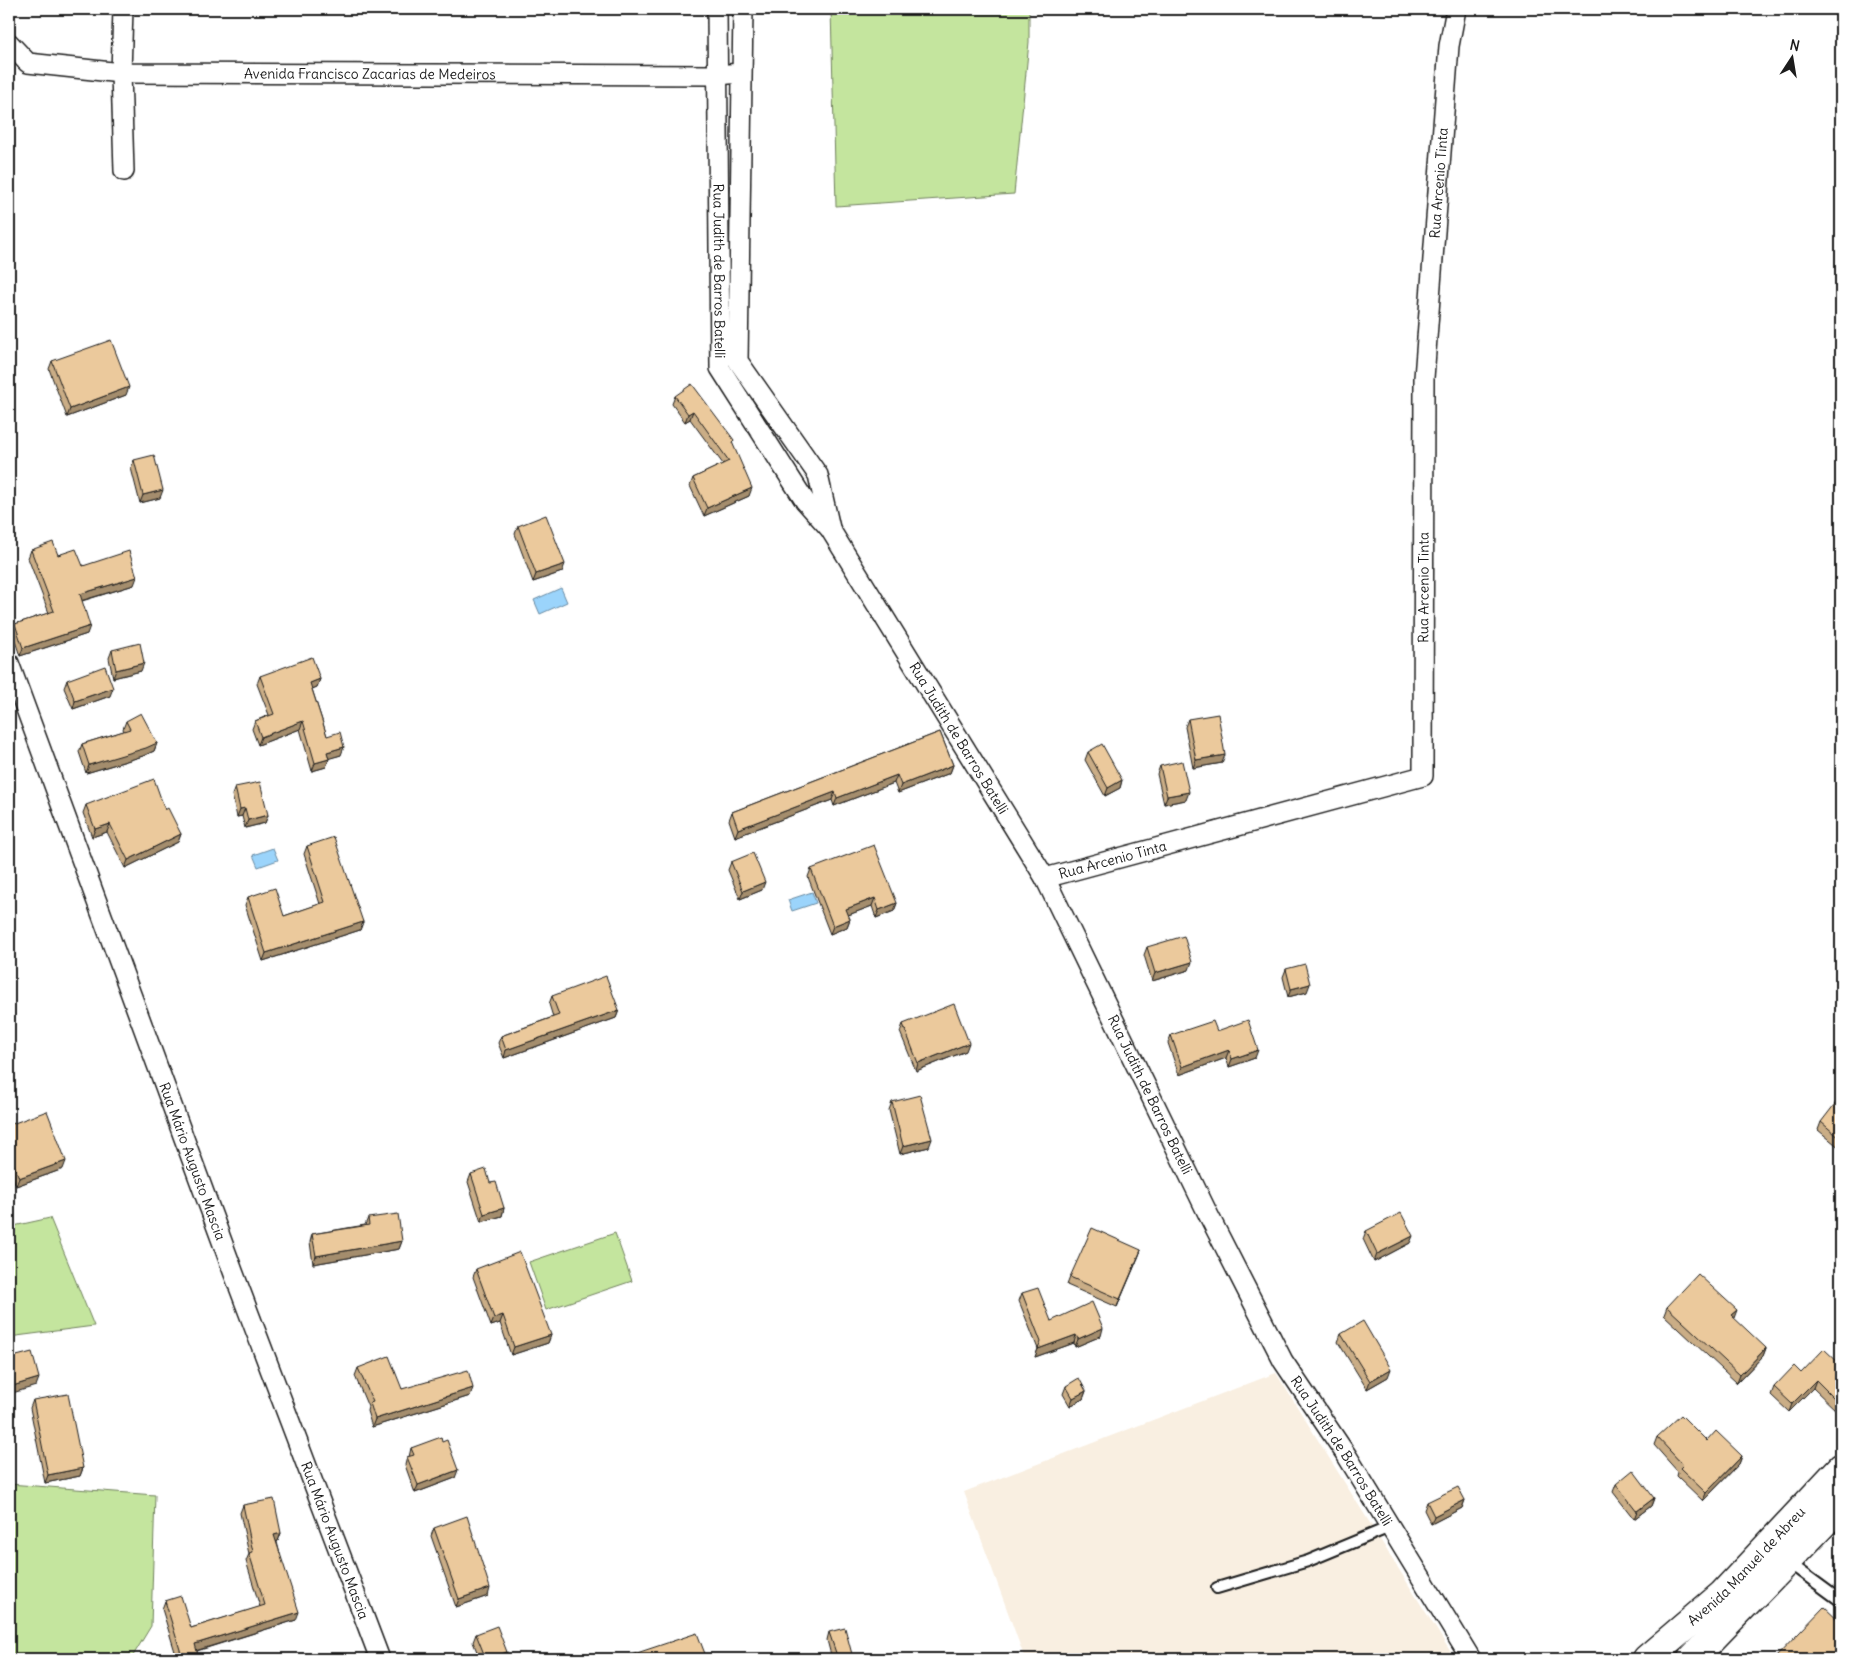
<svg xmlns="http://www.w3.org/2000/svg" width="1850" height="1668" font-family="Delius,sans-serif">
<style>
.built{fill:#f9efe1}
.green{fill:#c4e59e;stroke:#70805d}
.water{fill:#9bd4fb;stroke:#688aa2}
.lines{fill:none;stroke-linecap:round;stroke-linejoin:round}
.lane-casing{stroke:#1c1c1c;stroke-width:14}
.street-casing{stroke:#1c1c1c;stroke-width:22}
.secondary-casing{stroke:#1c1c1c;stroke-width:31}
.lane{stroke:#fff;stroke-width:10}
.street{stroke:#fff;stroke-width:19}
.secondary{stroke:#fff;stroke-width:28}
.wall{fill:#caad86;stroke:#1c1c1c}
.shaded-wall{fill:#a48d6d;stroke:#1c1c1c}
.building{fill:#ebc99c;stroke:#1c1c1c}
.labels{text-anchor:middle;stroke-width:4;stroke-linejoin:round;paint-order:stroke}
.street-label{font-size:14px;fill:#1c1c1c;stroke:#fff}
</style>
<rect width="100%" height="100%" fill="#fff"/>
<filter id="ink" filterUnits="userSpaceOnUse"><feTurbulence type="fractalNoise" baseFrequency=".02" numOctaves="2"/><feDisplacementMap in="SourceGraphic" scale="10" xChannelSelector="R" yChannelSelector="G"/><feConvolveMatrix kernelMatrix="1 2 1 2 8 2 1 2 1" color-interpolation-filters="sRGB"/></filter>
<g filter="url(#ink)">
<path class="built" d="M 1276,1373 L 1455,1659 L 1025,1659 L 964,1492 Z"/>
<path class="green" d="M 831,9 L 1029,9 L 1029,42 L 1014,194 L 836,206 Z
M 50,1218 L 94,1326 L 9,1337 L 9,1227 Z
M 615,1233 L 632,1281 L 546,1310 L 529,1262 Z
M 9,1484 L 155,1495 L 151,1626 L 131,1659 L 9,1659 Z"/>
<path class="water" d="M 561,588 L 567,602 L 540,614 L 534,600 Z
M 273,848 L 278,860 L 258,867 L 253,855 Z
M 812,892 L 816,903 L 792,911 L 788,900 Z"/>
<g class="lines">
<g class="lane-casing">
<path id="lane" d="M 1788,1562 L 1841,1601
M 1217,1588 L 1308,1561 L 1390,1527"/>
</g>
<g class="street-casing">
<g id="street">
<path d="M 123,9 L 121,73 L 124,171"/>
<path id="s1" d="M 717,9 L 720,368 L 805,501 L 830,529 L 1045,878 L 1209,1216 L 1283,1361 L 1347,1456 L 1471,1659"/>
<path d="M 743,9 L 738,361 L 818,475 L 830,528"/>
<path id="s2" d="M 9,43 L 28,63 L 121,73 L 717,75 L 741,73"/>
<path id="s3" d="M 9,663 L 234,1274 L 380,1659"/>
<path id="s4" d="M 1045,878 L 1423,776 L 1424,378 L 1449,46 L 1456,9"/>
</g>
</g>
<g class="secondary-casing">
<g id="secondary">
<path id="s5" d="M 1647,1659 L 1722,1595 L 1841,1468"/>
<path d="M 1692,1659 L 1841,1505"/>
</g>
</g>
<use href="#lane" class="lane"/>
<use href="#street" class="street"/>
<use href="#secondary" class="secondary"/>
</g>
<path class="wall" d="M 52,361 L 126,395 L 67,417 L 49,369 Z
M 675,396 L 734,440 L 732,443 L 749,496 L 704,516 L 690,486 L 693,478 L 723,464 L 690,419 L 685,422 L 672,404 Z
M 134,460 L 160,498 L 140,503 L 131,468 Z
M 518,526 L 562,572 L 533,582 L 515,534 Z
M 31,550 L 58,555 L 134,585 L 82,601 L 87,634 L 20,656 L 12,632 L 15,624 L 49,613 L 28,558 Z
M 112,650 L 141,671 L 113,678 L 109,658 Z
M 260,676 L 320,679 L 317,687 L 312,689 L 327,736 L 341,755 L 329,758 L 326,767 L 312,771 L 300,729 L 258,745 L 252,729 L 255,721 L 269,715 L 257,684 Z
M 67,680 L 110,696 L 73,709 L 64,688 Z
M 1188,719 L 1222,763 L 1193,768 L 1185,727 Z
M 126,721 L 157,743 L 154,751 L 143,756 L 86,773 L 79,752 L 82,744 L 124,731 L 123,729 Z
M 940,732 L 953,765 L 950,773 L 898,793 L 894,783 L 834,806 L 832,800 L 735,837 L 729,820 L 732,812 Z
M 1088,752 L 1122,780 L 1120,788 L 1105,796 L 1085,760 Z
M 1160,766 L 1186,800 L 1164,804 L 1157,774 Z
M 235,787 L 268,815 L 265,823 L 245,828 L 242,816 L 237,817 L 232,795 Z
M 86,805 L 165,810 L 181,834 L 178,842 L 125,868 L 107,832 L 92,837 L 83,813 Z
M 307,846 L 363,922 L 360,930 L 263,961 L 245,905 L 248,897 L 284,916 L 320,904 L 304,854 Z
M 731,862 L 762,890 L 740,899 L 728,870 Z
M 811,869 L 897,903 L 894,911 L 876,918 L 872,906 L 848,915 L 850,919 L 847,927 L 830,934 L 808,877 Z
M 1147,947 L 1189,970 L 1152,981 L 1144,955 Z
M 1286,969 L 1307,992 L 1288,997 L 1283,977 Z
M 552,996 L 619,1010 L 616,1018 L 504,1058 L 498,1043 L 501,1036 L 553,1017 L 549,1004 Z
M 903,1024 L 966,1051 L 916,1071 L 900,1032 Z
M 1217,1031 L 1255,1058 L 1229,1067 L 1226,1058 L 1179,1075 L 1168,1043 L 1171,1035 Z
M 892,1102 L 929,1147 L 900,1154 L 889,1110 Z
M 1841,1103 L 1841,1149 L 1818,1130 L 1821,1122 Z
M 9,1125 L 63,1169 L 16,1186 L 9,1166 Z
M 471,1174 L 490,1183 L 504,1208 L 502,1216 L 481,1222 L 468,1182 Z
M 368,1218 L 402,1241 L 399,1249 L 313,1264 L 310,1242 L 312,1234 L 365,1225 Z
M 1366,1231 L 1410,1243 L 1374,1262 L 1363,1239 Z
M 1141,1250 L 1117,1307 L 1067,1285 L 1070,1277 Z
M 476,1269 L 551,1335 L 548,1343 L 511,1355 L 500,1323 L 491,1326 L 473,1277 Z
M 1022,1293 L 1051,1321 L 1101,1336 L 1075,1347 L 1074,1343 L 1035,1357 L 1038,1349 L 1019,1301 Z
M 1667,1307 L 1766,1348 L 1763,1356 L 1737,1383 L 1664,1315 Z
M 1341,1334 L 1388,1377 L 1367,1389 L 1338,1342 Z
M 1841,1365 L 1841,1411 L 1839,1413 L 1813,1388 L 1789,1412 L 1771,1395 L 1774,1387 Z
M 358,1368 L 402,1389 L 470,1396 L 372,1427 L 367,1411 L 368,1407 L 355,1376 Z
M 1066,1386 L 1086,1391 L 1083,1399 L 1070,1406 L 1063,1394 Z
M 33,1400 L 83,1468 L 80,1476 L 45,1483 L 30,1408 Z
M 1657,1437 L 1707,1441 L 1742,1456 L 1739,1464 L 1703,1501 L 1677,1476 L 1678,1472 L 1654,1445 Z
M 442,1442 L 455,1478 L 415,1493 L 405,1465 L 407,1457 L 409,1457 L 411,1448 Z
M 1616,1484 L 1654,1498 L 1651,1506 L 1634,1519 L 1613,1492 Z
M 1465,1500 L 1462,1508 L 1431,1524 L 1424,1510 L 1427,1502 Z
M 243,1505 L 281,1533 L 278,1541 L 277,1542 L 296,1620 L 197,1651 L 199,1659 L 165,1659 L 166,1658 L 176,1655 L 162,1609 L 165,1601 L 191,1628 L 260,1607 L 246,1561 L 249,1554 L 240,1513 Z
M 434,1528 L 488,1596 L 456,1607 L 431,1536 Z
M 829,1632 L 853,1658 L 853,1659 L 832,1659 L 827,1640 Z
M 476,1634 L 507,1652 L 504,1659 L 480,1659 L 473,1642 Z"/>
<path class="shaded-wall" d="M 129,387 L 126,395 L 67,417 L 70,409 Z
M 693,411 L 690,419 L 685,422 L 688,414 Z
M 752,488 L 749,496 L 704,516 L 707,508 Z
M 163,490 L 160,498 L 140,503 L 143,495 Z
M 565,564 L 562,572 L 533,582 L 536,574 Z
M 137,577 L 134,585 L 77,602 L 80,594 Z
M 90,626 L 87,634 L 20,656 L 23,648 Z
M 144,663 L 141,671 L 113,678 L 116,670 Z
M 320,679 L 317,687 L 307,691 L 310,683 Z
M 113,688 L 110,696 L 73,709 L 75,701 Z
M 303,721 L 300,729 L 258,745 L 261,737 Z
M 157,743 L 154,751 L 143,756 L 86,773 L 89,765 Z
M 344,747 L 341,755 L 324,760 L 327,752 Z
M 1225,755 L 1222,763 L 1193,768 L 1196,760 Z
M 329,759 L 326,767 L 312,771 L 315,763 Z
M 953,765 L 950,773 L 898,793 L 901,785 Z
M 897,775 L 894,783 L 834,806 L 837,798 Z
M 1122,780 L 1120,788 L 1105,796 L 1108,788 Z
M 835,792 L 832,800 L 735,837 L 738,829 Z
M 1189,792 L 1186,800 L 1164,804 L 1167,796 Z
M 245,808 L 242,816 L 237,817 L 240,809 Z
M 268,815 L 265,823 L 245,828 L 248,820 Z
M 110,824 L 107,832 L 92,837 L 95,829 Z
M 181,834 L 178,842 L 125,868 L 128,860 Z
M 765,882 L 762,890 L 740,899 L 743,891 Z
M 875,898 L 872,906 L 843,917 L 846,909 Z
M 897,903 L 894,911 L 876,918 L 879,910 Z
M 850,919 L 847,927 L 830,934 L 833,926 Z
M 363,922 L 360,930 L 263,961 L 266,953 Z
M 1192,962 L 1189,970 L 1152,981 L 1155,973 Z
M 1310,984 L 1307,992 L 1288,997 L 1291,989 Z
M 619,1010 L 616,1018 L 504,1058 L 506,1050 Z
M 969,1043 L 966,1051 L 916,1071 L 918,1063 Z
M 1229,1050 L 1226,1058 L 1179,1075 L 1182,1067 Z
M 1258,1050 L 1255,1058 L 1229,1067 L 1232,1059 Z
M 932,1139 L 929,1147 L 900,1154 L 903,1146 Z
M 66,1161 L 63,1169 L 16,1186 L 19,1178 Z
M 504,1208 L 502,1216 L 481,1222 L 484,1214 Z
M 1413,1236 L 1410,1243 L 1374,1262 L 1377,1254 Z
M 402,1241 L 399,1249 L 313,1264 L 316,1256 Z
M 1141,1250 L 1138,1258 L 1117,1307 L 1120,1299 Z
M 1737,1310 L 1734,1318 L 1731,1315 Z
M 503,1315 L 500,1323 L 491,1326 L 494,1318 Z
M 1103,1328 L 1101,1336 L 1075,1347 L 1078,1339 Z
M 551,1335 L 548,1343 L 511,1355 L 514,1347 Z
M 1076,1335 L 1074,1343 L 1035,1357 L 1038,1349 Z
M 1766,1348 L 1763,1356 L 1737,1383 L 1740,1375 Z
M 1391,1369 L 1388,1377 L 1367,1389 L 1370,1381 Z
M 39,1378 L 36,1386 L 9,1394 L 9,1387 Z
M 1816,1380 L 1813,1388 L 1789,1412 L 1792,1404 Z
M 473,1388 L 470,1396 L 372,1427 L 375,1419 Z
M 1086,1391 L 1083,1399 L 1070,1406 L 1073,1398 Z
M 1742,1456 L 1739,1464 L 1703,1501 L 1706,1493 Z
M 83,1468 L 80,1476 L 45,1483 L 48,1475 Z
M 458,1470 L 455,1478 L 415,1493 L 418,1485 Z
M 1654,1498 L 1651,1506 L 1634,1519 L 1637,1511 Z
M 1465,1500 L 1462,1508 L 1431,1524 L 1434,1516 Z
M 281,1533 L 278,1541 L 272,1543 L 274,1535 Z
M 490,1588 L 488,1596 L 456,1607 L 459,1599 Z
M 299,1612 L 296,1620 L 192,1652 L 195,1644 Z
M 507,1652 L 504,1659 L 487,1659 Z"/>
<path class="building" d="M 111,340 L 129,387 L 70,409 L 52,361 Z
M 692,384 L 734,440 L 732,442 L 752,488 L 707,508 L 693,478 L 729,461 L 693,411 L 688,414 L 675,396 Z
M 154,455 L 163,490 L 143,495 L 134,460 Z
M 546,515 L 565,564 L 536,574 L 518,526 Z
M 53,542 L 58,555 L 76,549 L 83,566 L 129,551 L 137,577 L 80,594 L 90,626 L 23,648 L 15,624 L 54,611 L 31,550 Z
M 140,643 L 144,663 L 116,670 L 112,650 Z
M 312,657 L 320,679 L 310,683 L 327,736 L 340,732 L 344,747 L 327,752 L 329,759 L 315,763 L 303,721 L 261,737 L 255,721 L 274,714 L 260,676 Z
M 105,666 L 113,688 L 75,701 L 67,680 Z
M 141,713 L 157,743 L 146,748 L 89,765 L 82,744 L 130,729 L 126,721 Z
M 1218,714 L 1225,755 L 1196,760 L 1188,719 Z
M 940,732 L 953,765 L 901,785 L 897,775 L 837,798 L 835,792 L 738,829 L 732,812 Z
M 1102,744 L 1122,780 L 1108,788 L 1088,752 Z
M 1182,761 L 1189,792 L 1167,796 L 1160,766 Z
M 154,779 L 165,810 L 168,808 L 181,834 L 128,860 L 110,824 L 95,829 L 86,805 Z
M 260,782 L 268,815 L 248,820 L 245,808 L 240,809 L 235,787 Z
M 334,837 L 363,922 L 266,953 L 248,897 L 275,888 L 284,916 L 325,902 L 307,846 Z
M 874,845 L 897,903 L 879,910 L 875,898 L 846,909 L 850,919 L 833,926 L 811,869 Z
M 753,853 L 765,882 L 743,891 L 731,862 Z
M 1184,936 L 1192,962 L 1155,973 L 1147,947 Z
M 1305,964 L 1310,984 L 1291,989 L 1286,969 Z
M 606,976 L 619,1010 L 506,1050 L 501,1036 L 559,1015 L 552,996 Z
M 954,1004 L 969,1043 L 918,1063 L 903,1024 Z
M 1248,1020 L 1258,1050 L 1232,1059 L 1229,1050 L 1182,1067 L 1171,1035 L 1213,1021 L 1217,1031 Z
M 920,1095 L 932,1139 L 903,1146 L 892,1102 Z
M 1838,1100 L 1841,1103 L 1841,1139 L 1821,1122 Z
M 47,1111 L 66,1161 L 19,1178 L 9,1151 L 9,1125 Z
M 486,1169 L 490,1183 L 496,1182 L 504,1208 L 484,1214 L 471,1174 Z
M 1401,1213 L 1413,1236 L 1377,1254 L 1366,1231 Z
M 398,1214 L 402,1241 L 316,1256 L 312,1234 L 369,1225 L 368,1218 Z
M 1092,1228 L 1141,1250 L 1120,1299 L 1070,1277 Z
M 520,1252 L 551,1335 L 514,1347 L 503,1315 L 494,1318 L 476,1269 Z
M 1698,1274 L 1737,1310 L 1731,1315 L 1766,1348 L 1740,1375 L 1667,1307 Z
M 1038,1288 L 1051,1321 L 1092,1302 L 1103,1328 L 1078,1339 L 1076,1335 L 1038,1349 L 1041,1342 L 1022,1293 Z
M 1363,1321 L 1391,1369 L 1370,1381 L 1341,1334 Z
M 1824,1349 L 1841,1365 L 1841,1405 L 1816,1380 L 1792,1404 L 1774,1387 L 1794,1366 L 1801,1373 Z
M 32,1352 L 39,1378 L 9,1387 L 9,1358 Z
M 389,1356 L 402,1389 L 468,1370 L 473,1388 L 375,1419 L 370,1403 L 373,1402 L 358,1368 Z
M 1079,1378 L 1086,1391 L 1073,1398 L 1066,1386 Z
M 68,1394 L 83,1468 L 48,1475 L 33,1400 Z
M 1681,1415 L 1707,1441 L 1716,1431 L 1742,1456 L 1706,1493 L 1680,1468 L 1683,1465 L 1657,1437 Z
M 441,1437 L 442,1442 L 447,1440 L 458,1470 L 418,1485 L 407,1457 L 414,1455 L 411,1448 Z
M 1633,1470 L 1654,1498 L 1637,1511 L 1616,1484 Z
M 1458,1487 L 1465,1500 L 1434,1516 L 1427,1502 Z
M 274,1499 L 281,1533 L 274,1535 L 299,1612 L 195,1644 L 199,1659 L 166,1659 L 166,1658 L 181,1653 L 165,1601 L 181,1596 L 191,1628 L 265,1605 L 249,1553 L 253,1552 L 243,1505 Z
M 467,1516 L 490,1588 L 459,1599 L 434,1528 Z
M 1824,1607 L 1841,1623 L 1841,1659 L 1774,1659 Z
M 497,1626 L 507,1652 L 486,1659 L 476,1634 Z
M 845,1628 L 853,1658 L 848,1659 L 838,1659 L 829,1632 Z
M 697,1633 L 707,1659 L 633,1659 L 631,1655 Z"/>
</g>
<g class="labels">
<g class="street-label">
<text dy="5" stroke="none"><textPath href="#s2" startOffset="370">Avenida Francisco Zacarias de Medeiros</textPath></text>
<text dy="5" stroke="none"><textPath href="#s4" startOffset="985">Rua Arcenio Tinta</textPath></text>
<text dy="5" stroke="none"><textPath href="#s1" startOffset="262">Rua Judith de Barros Batelli</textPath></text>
<text dy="5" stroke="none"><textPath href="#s4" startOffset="580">Rua Arcenio Tinta</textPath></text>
<text dy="5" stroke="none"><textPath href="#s1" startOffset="800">Rua Judith de Barros Batelli</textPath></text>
<text dy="5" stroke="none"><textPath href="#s4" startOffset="70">Rua Arcenio Tinta</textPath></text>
<text dy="5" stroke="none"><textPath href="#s1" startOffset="1205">Rua Judith de Barros Batelli</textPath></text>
<text dy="5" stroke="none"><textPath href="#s3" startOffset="531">Rua Mário Augusto Mascia</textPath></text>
<text dy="5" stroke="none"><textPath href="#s1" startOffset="1610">Rua Judith de Barros Batelli</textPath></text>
<text dy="5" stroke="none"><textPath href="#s3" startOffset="936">Rua Mário Augusto Mascia</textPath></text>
<text dy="5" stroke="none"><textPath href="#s5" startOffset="136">Avenida Manuel de Abreu</textPath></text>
</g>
</g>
<rect width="1850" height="1668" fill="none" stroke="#fff" stroke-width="30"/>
<rect x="15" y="15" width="1820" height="1638" fill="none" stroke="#1c1c1c" stroke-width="2" filter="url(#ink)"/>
<g transform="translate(1792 58) rotate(12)" stroke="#ffffff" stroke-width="4" paint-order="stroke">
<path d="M0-4L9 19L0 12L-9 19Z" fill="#1c1c1c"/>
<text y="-8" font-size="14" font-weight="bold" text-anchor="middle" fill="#1c1c1c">N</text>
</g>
</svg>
